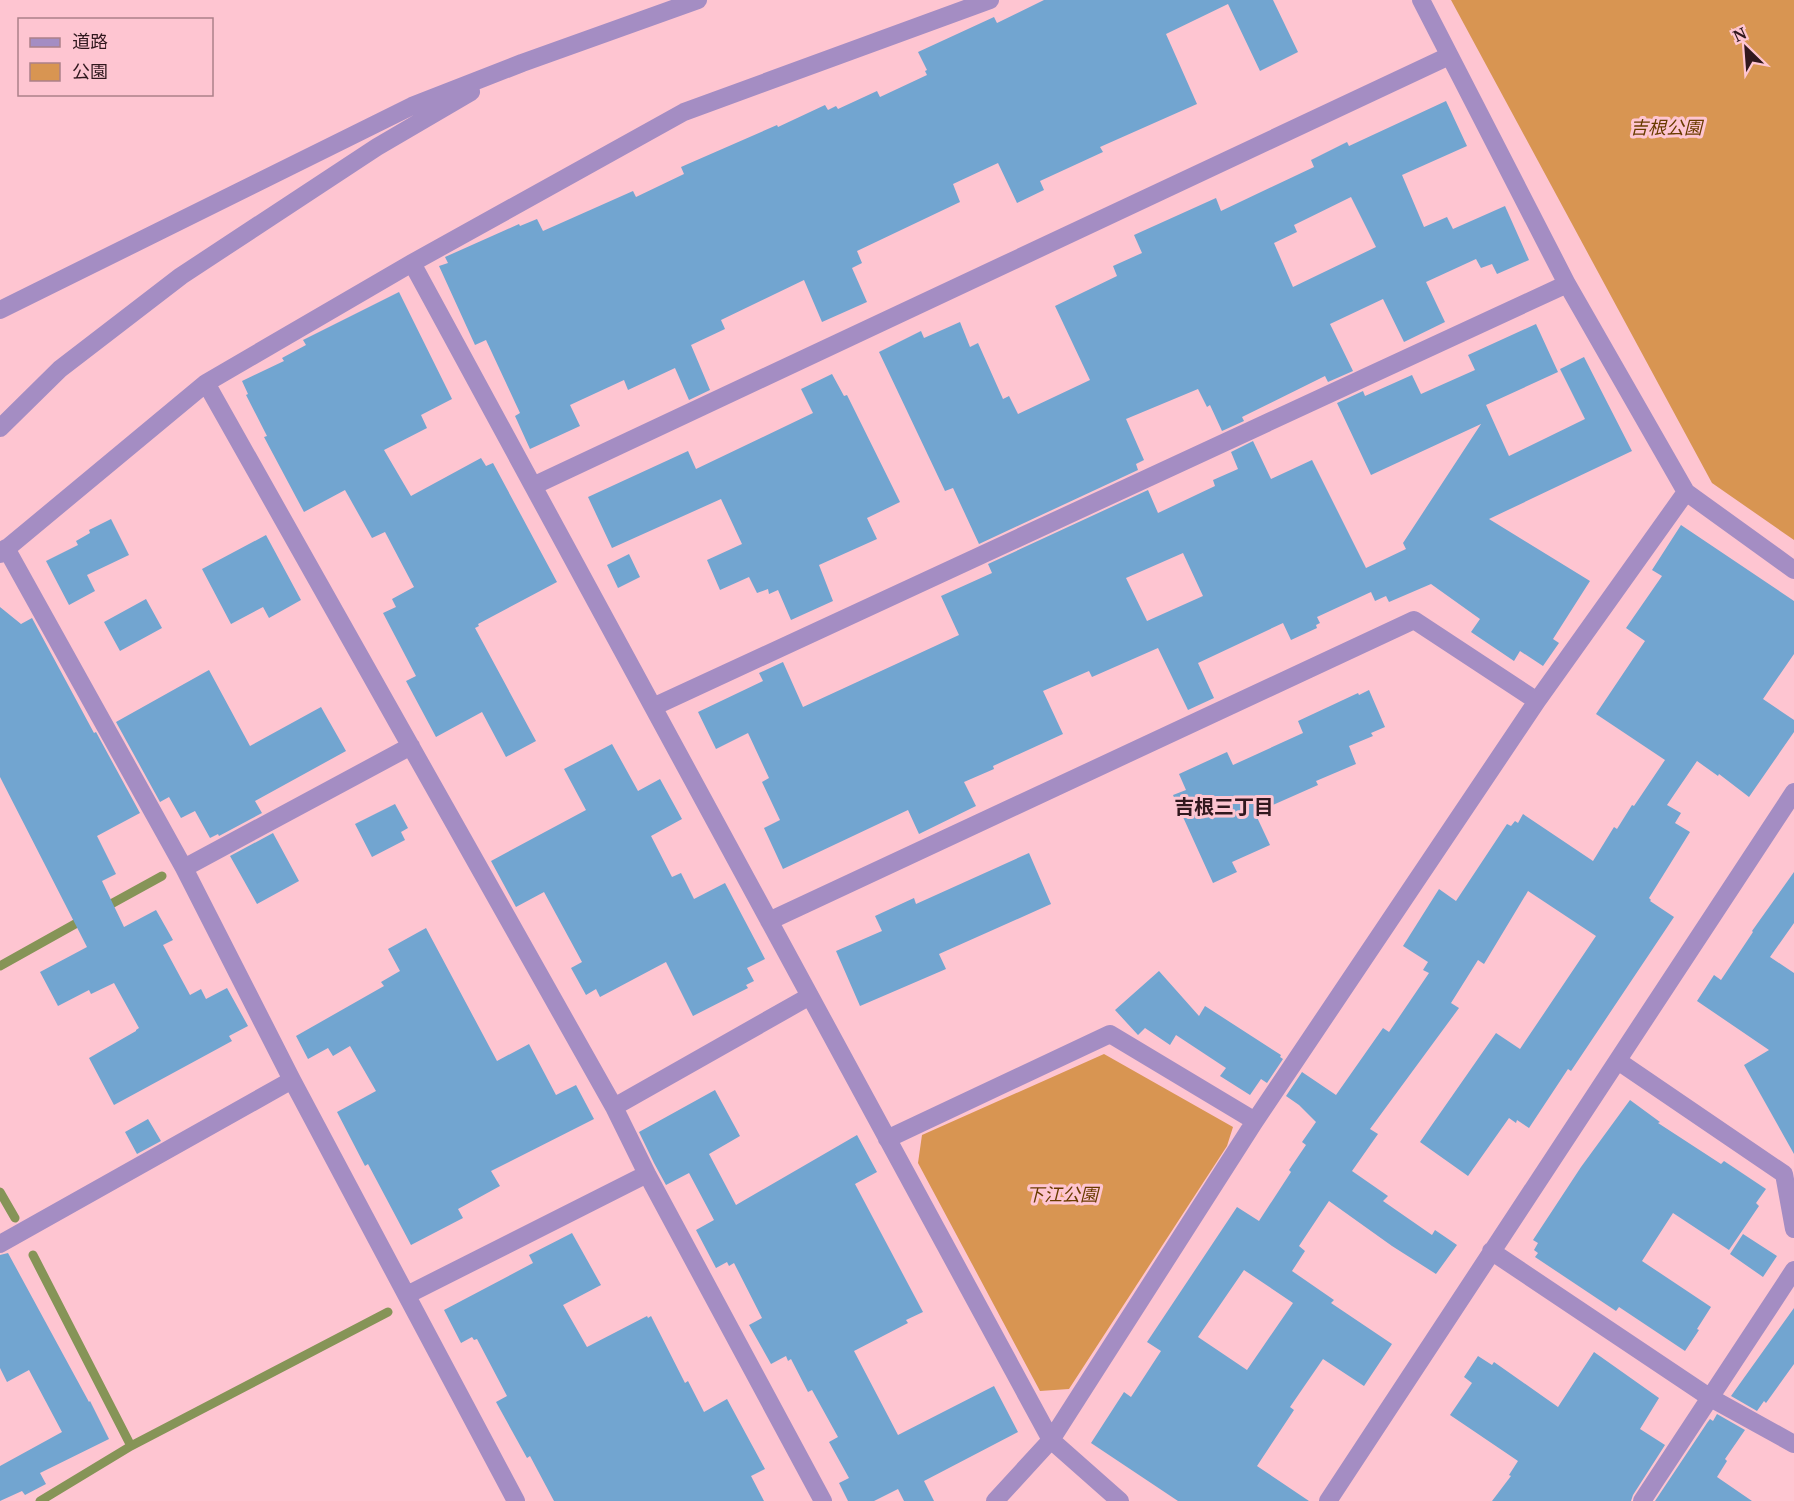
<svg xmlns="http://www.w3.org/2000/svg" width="1794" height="1501" font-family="'Noto Serif','Noto Sans JP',serif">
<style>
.green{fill:#d89552}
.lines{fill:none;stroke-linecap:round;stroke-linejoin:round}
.stream{stroke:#869457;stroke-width:9}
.building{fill:#72a5d0;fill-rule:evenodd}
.minor{stroke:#a48dc3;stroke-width:18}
.labels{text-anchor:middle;stroke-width:6;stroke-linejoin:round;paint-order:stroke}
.park-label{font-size:18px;font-style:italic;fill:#693b00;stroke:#fec5d1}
.neighbourhood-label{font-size:20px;font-weight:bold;fill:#31181e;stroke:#fec5d1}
</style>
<rect width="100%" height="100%" fill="#fec5d1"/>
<path class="green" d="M 1451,0 L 1794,0 L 1794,540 L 1712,483 Z
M 1104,1054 L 1233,1127 L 1227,1146 L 1069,1389 L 1040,1391 L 918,1163 L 922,1135 Z"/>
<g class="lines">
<path class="stream" d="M 102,909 L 162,876
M 0,966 L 84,919
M 0,1192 L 15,1218
M 33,1255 L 131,1446
M 40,1501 L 131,1446 L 388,1312"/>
</g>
<path class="building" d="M 1044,0 L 1273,0 L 1298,52 L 1260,71 L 1228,4 L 1166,34 L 1197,104 L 1100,147 L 1103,152 L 1040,181 L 1044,190 L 1017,203 L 998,163 L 953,184 L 960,202 L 857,251 L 862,263 L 852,268 L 867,302 L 822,322 L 804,280 L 721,320 L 725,329 L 691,345 L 710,390 L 689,400 L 675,368 L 628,390 L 624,380 L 570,405 L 580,426 L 530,449 L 515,416 L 520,413 L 486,340 L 475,345 L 439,266 L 448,263 L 445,257 L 519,224 L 520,226 L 537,219 L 543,231 L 633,191 L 636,197 L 684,174 L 681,167 L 777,125 L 778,127 L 825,105 L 828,110 L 836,106 L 838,109 L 877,91 L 880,97 L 927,75 L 925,71 L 927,70 L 918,52 L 994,17 L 997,23 Z
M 1446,101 L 1467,146 L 1402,175 L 1424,227 L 1447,217 L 1453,229 L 1505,206 L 1529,260 L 1497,274 L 1492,264 L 1481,268 L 1476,259 L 1426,282 L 1445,322 L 1404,342 L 1383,299 L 1330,324 L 1353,371 L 1328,382 L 1325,376 L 1242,417 L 1244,421 L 1222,431 L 1210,405 L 1207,407 L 1198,389 L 1126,419 L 1144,460 L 1136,464 L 1138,470 L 979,544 L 953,488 L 945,491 L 879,352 L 921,331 L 924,338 L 960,322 L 970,347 L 978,343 L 1003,399 L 1009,396 L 1018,414 L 1090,380 L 1055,306 L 1117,276 L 1113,266 L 1142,253 L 1134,235 L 1216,198 L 1221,211 L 1314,167 L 1311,160 L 1347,142 L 1349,146 ZM 1351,197 L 1376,247 L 1293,287 L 1274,243 L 1297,232 L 1294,225 Z
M 399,292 L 452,399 L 421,415 L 427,428 L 384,450 L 411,496 L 481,458 L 486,466 L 493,463 L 557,582 L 478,624 L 479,626 L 475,628 L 536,741 L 506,757 L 482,712 L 436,737 L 406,681 L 416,676 L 383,613 L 396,607 L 392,599 L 414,587 L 385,532 L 372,538 L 345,490 L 304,512 L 264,437 L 267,436 L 246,395 L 248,394 L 242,381 L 284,361 L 282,358 L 306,345 L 303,340 Z
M 1536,324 L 1558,372 L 1486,405 L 1509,456 L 1585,419 L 1560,369 L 1584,357 L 1632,451 L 1489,519 L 1590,581 L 1553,639 L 1559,643 L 1543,666 L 1520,651 L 1514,661 L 1471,632 L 1480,619 L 1431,584 L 1389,602 L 1386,596 L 1375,601 L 1371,592 L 1317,617 L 1320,623 L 1316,625 L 1317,628 L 1291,640 L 1283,623 L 1198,663 L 1214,698 L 1188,710 L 1158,648 L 1092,677 L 1089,671 L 1043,691 L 1063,734 L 993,766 L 994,769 L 964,782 L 976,806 L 919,834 L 908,810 L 783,869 L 764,828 L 780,820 L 762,782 L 769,778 L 748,733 L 716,749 L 698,712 L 763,681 L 759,673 L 783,662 L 803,707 L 959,635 L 941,596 L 992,573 L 988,564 L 1148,490 L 1158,513 L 1215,486 L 1213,480 L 1238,469 L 1231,452 L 1253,441 L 1271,479 L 1312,460 L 1366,568 L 1406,549 L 1403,543 L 1481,424 L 1371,475 L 1337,403 L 1363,391 L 1365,396 L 1412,375 L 1421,394 L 1475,370 L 1468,355 ZM 1183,553 L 1203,596 L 1147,621 L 1126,578 Z
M 832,374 L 844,396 L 847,395 L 900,502 L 867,518 L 877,539 L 819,565 L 833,601 L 791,620 L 778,590 L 769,594 L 768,589 L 757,593 L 749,577 L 720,590 L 707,560 L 742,544 L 721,499 L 612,548 L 588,497 L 688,451 L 696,469 L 813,413 L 801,389 Z
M 111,519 L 129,555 L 87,575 L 95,591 L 69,605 L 46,561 L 78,545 L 76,541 L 90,533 L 89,530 Z
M 1681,525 L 1794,601 L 1794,654 L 1763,699 L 1794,720 L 1794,732 L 1749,797 L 1719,774 L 1718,776 L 1697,761 L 1667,805 L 1681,813 L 1675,823 L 1690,832 L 1649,898 L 1651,900 L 1650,901 L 1674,917 L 1571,1071 L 1568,1069 L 1529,1128 L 1517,1120 L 1516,1123 L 1509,1118 L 1468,1176 L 1420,1142 L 1496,1033 L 1520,1049 L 1596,936 L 1528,891 L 1484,964 L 1478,960 L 1451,1003 L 1459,1008 L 1370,1129 L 1378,1134 L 1352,1171 L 1388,1196 L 1383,1201 L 1432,1235 L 1435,1230 L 1457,1245 L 1436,1274 L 1392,1246 L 1329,1201 L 1299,1246 L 1305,1251 L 1292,1271 L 1334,1300 L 1331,1303 L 1392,1344 L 1364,1386 L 1323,1359 L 1290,1407 L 1294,1410 L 1257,1466 L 1309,1501 L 1178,1501 L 1091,1443 L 1124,1392 L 1131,1397 L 1161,1351 L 1147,1342 L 1237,1207 L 1259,1221 L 1291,1172 L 1289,1170 L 1306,1145 L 1302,1142 L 1316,1122 L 1299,1105 L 1286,1096 L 1302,1072 L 1336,1095 L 1383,1028 L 1389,1032 L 1429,973 L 1423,970 L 1428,962 L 1403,946 L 1439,889 L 1456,901 L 1507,824 L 1511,826 L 1515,821 L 1518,823 L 1523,814 L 1593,861 L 1614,827 L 1617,829 L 1632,805 L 1634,806 L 1665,760 L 1596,714 L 1645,641 L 1626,628 L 1662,576 L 1652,570 ZM 1244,1270 L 1293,1303 L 1247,1370 L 1198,1337 Z
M 266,535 L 301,600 L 269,618 L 263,607 L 231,624 L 202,569 Z
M 629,554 L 640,577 L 618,588 L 607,565 Z
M 146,599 L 162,628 L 120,651 L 104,622 Z
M 0,607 L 21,624 L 32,618 L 94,733 L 96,732 L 140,813 L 97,836 L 116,874 L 102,881 L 124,927 L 156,910 L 173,940 L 163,945 L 190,995 L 201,989 L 206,999 L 227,988 L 248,1026 L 229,1036 L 232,1041 L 114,1105 L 89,1058 L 136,1031 L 136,1030 L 139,1028 L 114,983 L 91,994 L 89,990 L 58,1006 L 40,972 L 87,947 L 0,777 Z
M 209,670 L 250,746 L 321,707 L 346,751 L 255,801 L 262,813 L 219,836 L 218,834 L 210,838 L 195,811 L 181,818 L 169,797 L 160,802 L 116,722 Z
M 1369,690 L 1385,727 L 1371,733 L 1373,736 L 1349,746 L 1356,764 L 1316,781 L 1318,785 L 1255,813 L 1270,845 L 1232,862 L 1237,872 L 1213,883 L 1173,795 L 1186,790 L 1179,774 L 1227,752 L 1233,765 L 1303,733 L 1298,721 L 1358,693 L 1359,695 Z
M 612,744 L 638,791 L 660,779 L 682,819 L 651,836 L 672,877 L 681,873 L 694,899 L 725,883 L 765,959 L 747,968 L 754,981 L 746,985 L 748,988 L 693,1016 L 666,962 L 600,997 L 596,989 L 586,995 L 571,968 L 582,962 L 544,892 L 516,907 L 491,861 L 586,810 L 564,769 Z
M 395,804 L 408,828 L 401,832 L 405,840 L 372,857 L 355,824 Z
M 273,833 L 299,881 L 257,904 L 230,856 Z
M 1029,853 L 1051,904 L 939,954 L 946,969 L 860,1006 L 836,951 L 882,931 L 875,916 L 914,898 L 916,904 Z
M 1794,872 L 1794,923 L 1770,957 L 1794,973 L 1794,1154 L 1744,1065 L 1769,1050 L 1697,1001 L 1714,975 L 1721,980 L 1753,932 L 1752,931 Z
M 426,928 L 497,1061 L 529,1044 L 556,1095 L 576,1085 L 594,1119 L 491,1171 L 500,1186 L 458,1209 L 463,1218 L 411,1245 L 368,1164 L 365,1166 L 337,1112 L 376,1091 L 350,1046 L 333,1056 L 328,1048 L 308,1059 L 296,1036 L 384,986 L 381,982 L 400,971 L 388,949 Z
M 1159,971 L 1199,1016 L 1205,1006 L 1281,1055 L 1280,1057 L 1283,1059 L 1267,1083 L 1261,1079 L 1250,1095 L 1220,1076 L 1226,1068 L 1176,1035 L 1170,1045 L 1145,1028 L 1138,1035 L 1115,1010 Z
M 715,1090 L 740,1136 L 709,1154 L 736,1205 L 857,1135 L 877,1172 L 855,1184 L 923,1312 L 906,1320 L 908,1323 L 854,1351 L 898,1435 L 994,1386 L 1018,1432 L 924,1481 L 934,1501 L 904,1501 L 898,1489 L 874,1501 L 848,1501 L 839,1483 L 849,1478 L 829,1442 L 838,1437 L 812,1390 L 808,1392 L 791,1359 L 788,1361 L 786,1356 L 771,1364 L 749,1325 L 762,1318 L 734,1263 L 729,1266 L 727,1262 L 716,1268 L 696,1230 L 714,1220 L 689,1173 L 666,1185 L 654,1163 L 639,1132 Z
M 1630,1100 L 1660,1122 L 1658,1123 L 1721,1164 L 1724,1161 L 1766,1189 L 1756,1203 L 1759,1206 L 1729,1250 L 1673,1213 L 1642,1261 L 1711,1307 L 1697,1329 L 1699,1330 L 1685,1351 L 1619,1307 L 1616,1311 L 1535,1257 L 1538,1253 L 1534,1250 L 1538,1243 L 1533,1240 L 1581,1167 Z
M 148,1119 L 161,1141 L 137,1154 L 125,1132 Z
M 572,1233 L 601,1285 L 563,1305 L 587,1347 L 647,1316 L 648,1318 L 651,1316 L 685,1383 L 688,1381 L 704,1412 L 727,1399 L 765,1469 L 751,1476 L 764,1501 L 554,1501 L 530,1456 L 527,1458 L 496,1402 L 507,1396 L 477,1339 L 474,1340 L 472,1337 L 461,1343 L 444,1310 L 533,1263 L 529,1255 Z
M 1743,1234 L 1777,1256 L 1763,1277 L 1730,1254 Z
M 8,1253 L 89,1402 L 90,1401 L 109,1439 L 40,1473 L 46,1484 L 25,1495 L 22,1491 L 0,1501 L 0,1466 L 62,1432 L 29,1370 L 7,1382 L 0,1368 L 0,1255 Z
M 1794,1308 L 1794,1364 L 1766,1403 L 1764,1401 L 1757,1411 L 1731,1396 Z
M 1594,1352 L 1659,1398 L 1640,1429 L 1665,1445 L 1633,1495 L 1631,1501 L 1492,1501 L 1511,1476 L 1509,1475 L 1518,1461 L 1450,1415 L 1472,1383 L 1464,1377 L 1478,1356 L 1492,1365 L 1494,1362 L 1558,1407 Z
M 1717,1414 L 1745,1430 L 1725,1459 L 1727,1461 L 1717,1477 L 1752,1501 L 1655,1501 L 1707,1423 L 1710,1419 L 1713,1421 Z"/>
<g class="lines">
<path class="minor" d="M 1421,0 L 1567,284 L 1686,492 L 1794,570
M 412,263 L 1051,1440 L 1120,1501
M 0,310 L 412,106 L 522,63 L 698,0
M 206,383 L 614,1107 L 647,1174 L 823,1501
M 0,428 L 60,369 L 181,276 L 377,147 L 471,92
M 533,486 L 1449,56
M 6,548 L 184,868 L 292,1080 L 516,1501
M 0,554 L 206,383 L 412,263 L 684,112 L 990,0
M 653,707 L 1567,284
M 184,868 L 411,746
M 769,921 L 1414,620 L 1537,701
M 1618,1061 L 1784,1174 L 1794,1229
M 614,1107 L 810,996
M 887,1139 L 1110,1034 L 1255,1121
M 0,1244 L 292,1080
M 1491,1251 L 1709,1397 L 1794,1444
M 407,1295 L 647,1174
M 995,1501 L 1051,1440 L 1255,1121 L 1537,701 L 1686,492
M 1328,1501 L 1794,792
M 1642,1501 L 1794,1270"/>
</g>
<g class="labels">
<g class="park-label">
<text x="1666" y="134">吉根公園</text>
<text x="1062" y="1201">下江公園</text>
</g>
<g class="neighbourhood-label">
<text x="1224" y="814">吉根三丁目</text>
</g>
</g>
<rect x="18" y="18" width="195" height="78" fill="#fec5d1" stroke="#ac8089" stroke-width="1.5"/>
<rect x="30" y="38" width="30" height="9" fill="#a48dc3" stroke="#ac8089" stroke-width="1.5"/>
<text x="72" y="48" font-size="18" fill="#31181e">道路</text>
<rect x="30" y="63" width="30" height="18" fill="#d89552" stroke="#ac8089" stroke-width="1.5"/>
<text x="72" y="78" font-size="18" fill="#31181e">公園</text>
<g transform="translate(1746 48) rotate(335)" stroke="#fec5d1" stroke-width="4.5" paint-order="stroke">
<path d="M0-4.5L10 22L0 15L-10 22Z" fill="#31181e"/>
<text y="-9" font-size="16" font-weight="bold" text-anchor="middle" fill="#31181e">N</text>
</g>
</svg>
